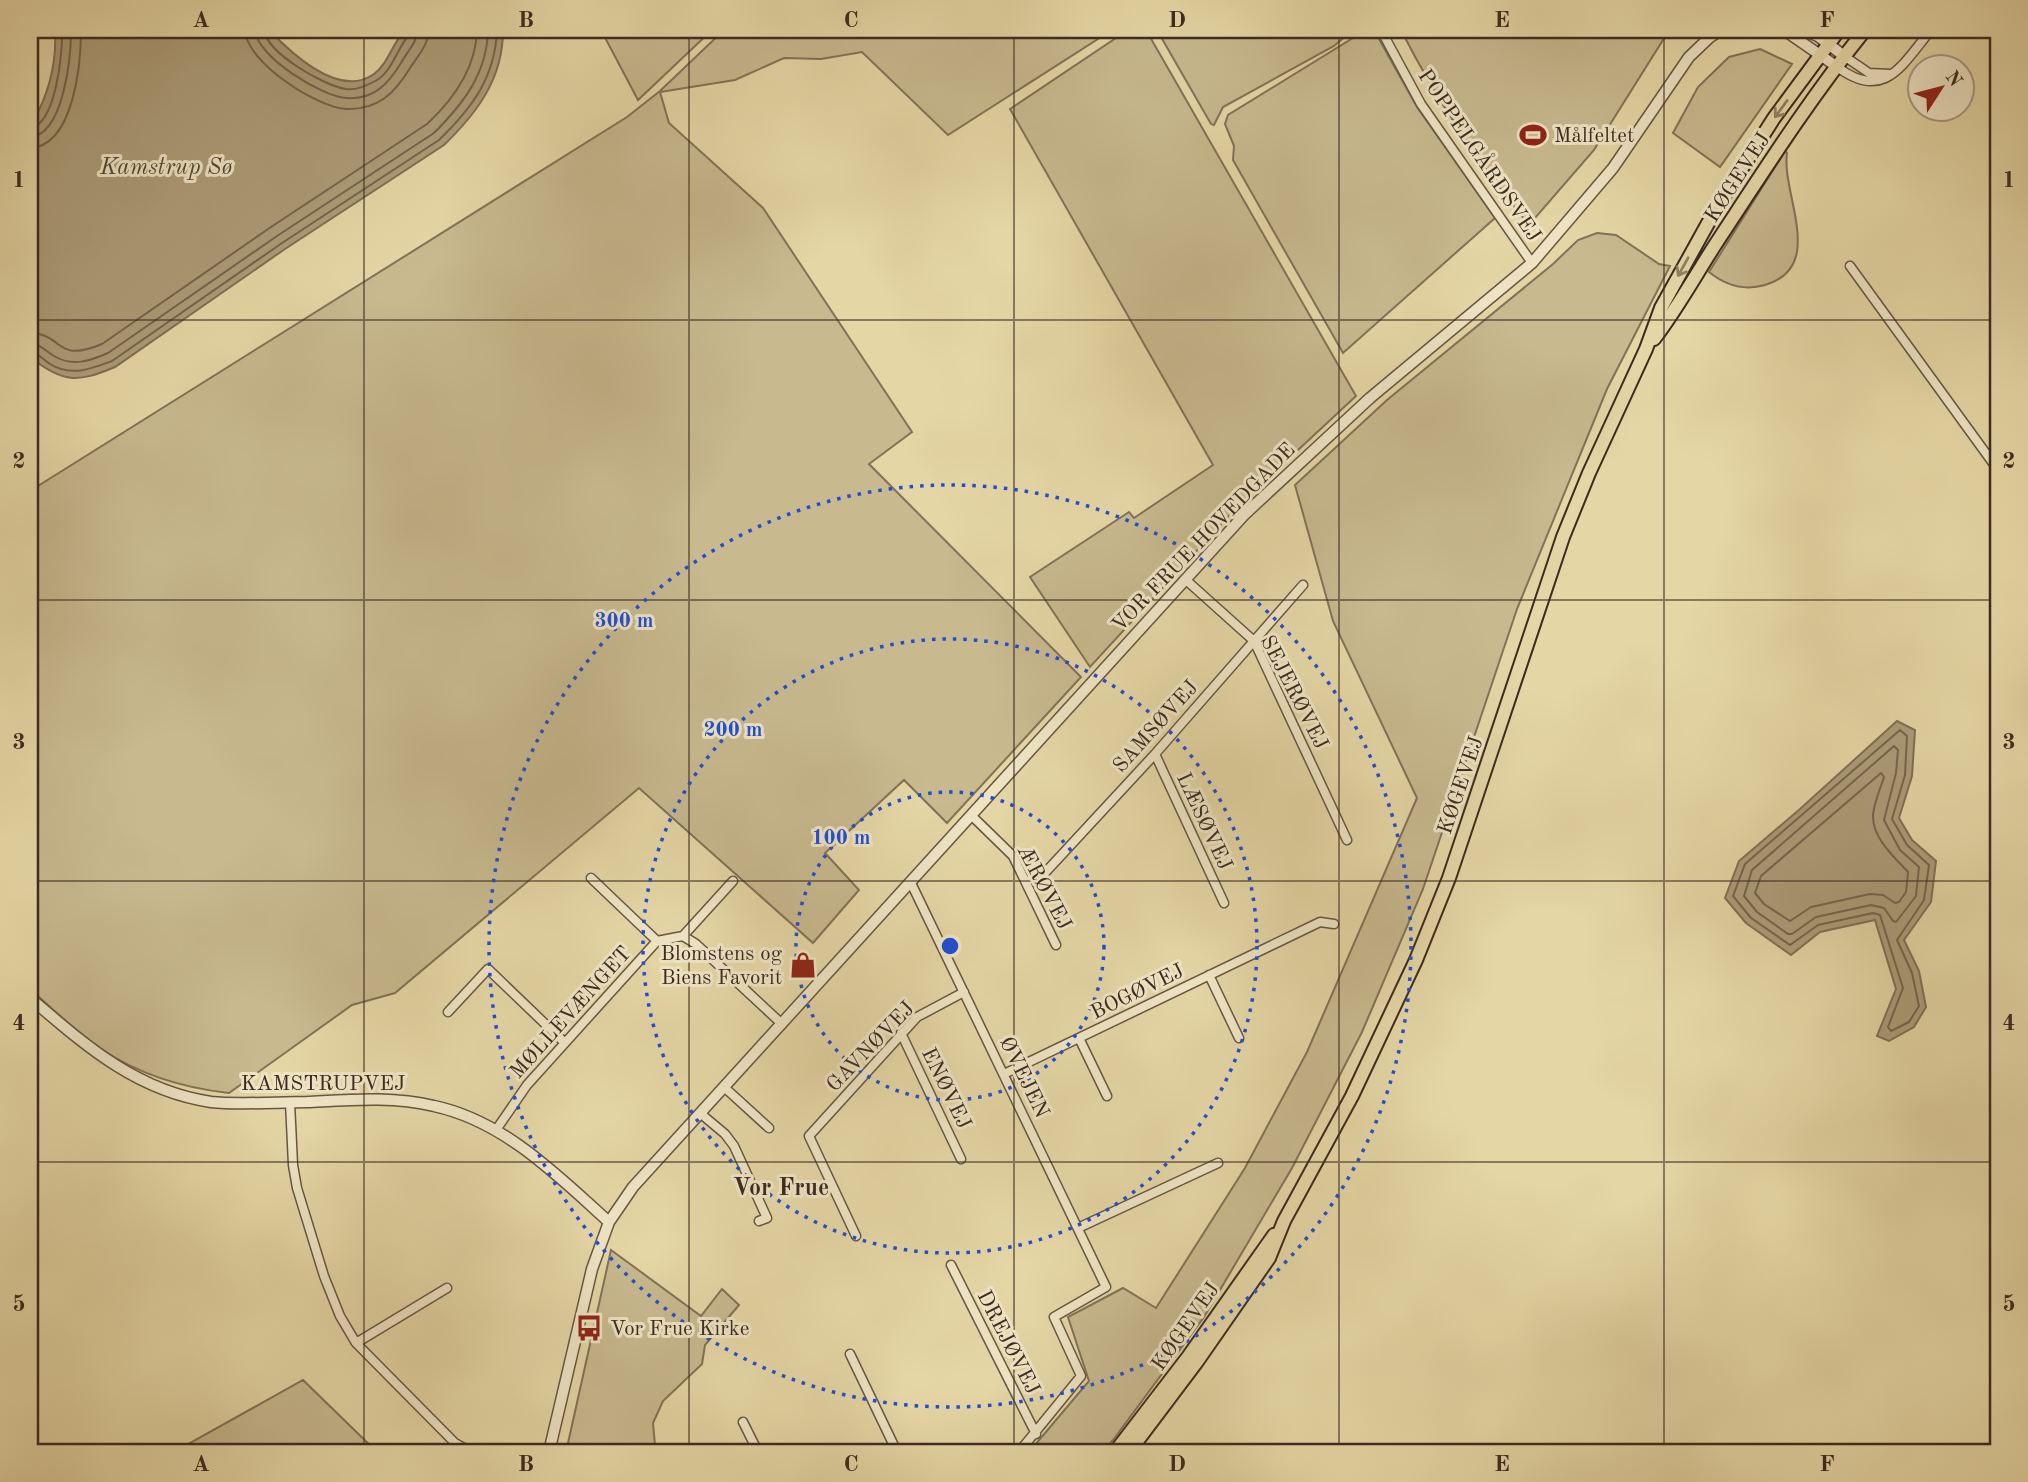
<svg xmlns="http://www.w3.org/2000/svg" width="2028" height="1482" font-family="'Old Standard TT',serif">
<style>
.green{fill:#c8b98f;stroke:#827258;stroke-width:2}
.water{fill:#ac9c78;stroke:#7f6f55;stroke-width:2}
.lines{fill:none;stroke-linecap:round;stroke-linejoin:round}
.shore{stroke:#74644c;stroke-width:2}
.minor-casing{stroke:#665642;stroke-width:11}
.tertiary-casing{stroke:#665642;stroke-width:13}
.primary-casing{stroke:#3c2b21;stroke-width:16}
.minor{stroke:#eee4c4;stroke-width:8}
.tertiary{stroke:#eee4c4;stroke-width:10}
.primary{stroke:#e5d6a5;stroke-width:12}
.oneway{stroke:#908063}
.grid{fill:none;stroke:#3c2b21;stroke-width:2;stroke-opacity:0.55}
.ring{fill:none;stroke:#1d4ed8;stroke-width:3.5;stroke-dasharray:3.5 7}
.labels{text-anchor:middle;stroke-width:6;stroke-linejoin:round;paint-order:stroke}
.poi-label{font-size:21px;fill:#3c2b21;stroke:#eee4c4;text-anchor:start}
.street-label{font-size:21px;fill:#3c2b21;stroke:#eee4c4}
.water-label{font-size:23px;font-style:italic;fill:#584737;stroke:#eee4c4}
.quarter-label{font-size:24px;font-weight:bold;fill:#3c2b21;stroke:#eee4c4}
.centre{fill:#1d4ed8;stroke:#eee4c4;stroke-width:3.5}
.ring-label{font-size:21px;text-anchor:middle;font-weight:bold;fill:#1d4ed8;stroke:#eee4c4;stroke-width:6;stroke-linejoin:round;paint-order:stroke}
.neatline{fill:none;stroke:#3c2b21;stroke-width:2.5}
.grid-label{font-size:23px;text-anchor:middle;font-weight:bold;fill:#3c2b21}
</style>
<rect width="100%" height="100%" fill="#e5d6a5"/>
<filter id="stains"><feTurbulence type="fractalNoise" baseFrequency=".00286" numOctaves="4"/><feColorMatrix values="0 0 0 0 .2 0 0 0 0 .09 0 0 0 0 .02 0 0 0 .5 -.17"/></filter>
<radialGradient id="worn" r=".72"><stop offset=".6" stop-color="#630" stop-opacity="0"/><stop offset="1" stop-color="#630" stop-opacity=".3"/></radialGradient>
<path class="green" d="M 601,30 L 712,30 L 638,100 Z
M 724,30 L 1112,30 L 948,135 L 862,52 L 821,59 L 784,58 L 735,80 L 660,92 L 669,123 L 763,208 L 912,432 L 869,464 L 1081,677 L 947,823 L 904,780 L 825,853 L 859,890 L 813,943 L 639,788 L 395,993 L 352,1005 L 229,1093 C 183,1088 140,1075 101,1049 C 76,1032 53,1009 30,989 L 30,491 L 627,117 L 660,91 Z
M 1128,30 L 1146,30 L 1356,396 L 1237,507 L 1090,667 L 1030,577 L 1129,512 L 1134,518 L 1213,465 L 1010,109 Z
M 1157,30 L 1353,30 L 1334,46 L 1223,107 L 1214,125 L 1211,124 Z
M 1366,30 L 1374,30 L 1417,107 L 1495,218 L 1343,353 L 1233,160 L 1234,146 L 1225,124 L 1228,115 Z
M 1401,30 L 1675,30 L 1663,40 L 1594,150 L 1529,225 C 1480,165 1436,99 1401,30 Z
M 1760,49 L 1792,64 L 1720,167 L 1673,133 L 1698,87 L 1729,57 Z
M 1785,151 L 1787,153 C 1781,194 1827,267 1765,285 C 1744,291 1725,285 1709,272 Z
M 1597,233 L 1616,235 L 1659,264 L 1670,266 L 1607,389 L 1517,609 L 1423,889 L 1362,1032 L 1292,1168 L 1204,1317 L 1113,1440 L 1102,1452 L 1029,1452 L 1089,1381 L 1068,1317 L 1123,1288 L 1156,1308 L 1245,1168 L 1307,1052 L 1417,798 L 1333,621 L 1295,485 L 1387,400 L 1553,264 L 1578,240 Z
M 611,1250 L 701,1316 L 722,1289 L 739,1305 L 705,1345 L 702,1364 L 663,1401 L 653,1423 L 655,1445 L 658,1452 L 566,1452 Z
M 303,1380 L 377,1452 L 174,1452 Z"/>
<path class="water" d="M 55,30 L 269,30 C 292,54 339,99 374,74 C 388,64 393,42 405,30 L 503,30 C 503,78 478,112 444,145 L 285,249 L 115,367 C 77,383 63,383 30,357 L 30,126 C 48,98 57,64 55,30 Z
M 1897,721 L 1915,730 L 1912,776 L 1899,818 L 1912,840 L 1936,861 L 1931,902 L 1904,940 L 1919,971 L 1926,1007 L 1914,1027 L 1889,1041 L 1877,1036 L 1896,989 L 1875,920 L 1820,932 L 1791,955 L 1746,923 L 1725,898 L 1739,861 L 1800,809 Z"/>
<g class="lines">
<path class="shore" d="M 245,30 C 246,62 316,107 346,109 C 378,110 395,93 410,68 C 418,56 428,45 429,30
M 255,30 C 257,57 321,96 346,98 C 374,100 388,84 401,63 C 407,52 417,42 418,30
M 264,30 C 267,53 324,86 346,89 C 356,91 368,85 377,80 C 391,72 398,48 408,36 L 409,30
M 30,128 C 56,125 63,51 62,30
M 30,137 C 64,135 71,56 71,30
M 30,148 C 74,146 81,63 81,30
M 30,333 C 65,334 54,364 102,344 L 271,227 L 427,124 C 455,98 476,68 477,30
M 30,343 C 41,344 45,351 54,356 C 72,367 90,361 108,353 L 277,236 L 434,133 C 464,103 487,73 488,30
M 30,352 C 39,353 42,359 50,364 C 71,377 91,369 112,361 L 282,243 L 439,140 C 473,107 495,77 497,30
M 1900,730 L 1907,736 L 1905,775 L 1892,819 L 1907,845 L 1929,865 L 1924,900 L 1897,940 L 1912,973 L 1919,1006 L 1909,1022 L 1891,1031 L 1888,1027 L 1903,988 L 1880,915 L 1873,913 L 1818,925 L 1790,945 L 1751,918 L 1733,896 L 1745,864 Z
M 1894,746 L 1898,750 L 1896,773 L 1884,820 L 1900,850 L 1919,867 L 1916,896 L 1896,922 L 1893,921 L 1884,908 L 1871,905 L 1816,917 L 1792,934 L 1788,934 L 1757,912 L 1744,896 L 1752,870 Z
M 1881,773 L 1884,777 C 1880,789 1874,803 1873,815 C 1872,838 1895,858 1908,872 L 1906,892 L 1899,902 L 1895,903 L 1883,895 L 1870,894 L 1811,907 L 1790,921 L 1764,904 L 1755,893 L 1761,876 Z"/>
<g class="minor-casing">
<path id="minor" d="M 1381,30 L 1421,104 L 1532,263
M 1844,56 L 1869,73 L 1890,74
M 1836,66 C 1884,103 1902,65 1931,30
M 1850,266 L 1998,470
M 1186,580 L 1254,641 L 1347,840
M 1155,754 L 1224,903
M 972,816 L 1013,856 L 1056,945
M 591,878 L 657,941
M 1026,881 L 1042,876 L 1155,754 L 1303,585
M 911,883 L 1106,1287 L 1054,1317 L 1081,1376 L 1019,1452
M 683,936 L 733,881
M 1209,975 L 1239,1038
M 448,1012 L 488,969 L 564,1042
M 901,1033 L 961,1159
M 1079,1038 L 1107,1096
M 1004,1074 L 1320,922 L 1334,924
M 724,1087 L 769,1128
M 290,1102 L 293,1165 L 297,1188 L 324,1276 L 340,1316 L 356,1343 L 455,1443 L 471,1452
M 700,1113 L 725,1134 L 734,1146 L 767,1218 L 759,1221
M 496,1130 L 527,1085 L 657,941 L 683,936 L 696,944 L 782,1024
M 1078,1228 L 1218,1163
M 856,1236 L 809,1136 L 917,1017 L 964,992
M 951,1265 L 1036,1434
M 356,1343 L 447,1288
M 850,1354 L 897,1452
M 743,1422 L 758,1452"/>
</g>
<g class="tertiary-casing">
<path id="tertiary" d="M 1784,30 L 1836,66
M 1803,30 L 1818,36 L 1844,56
M 30,998 C 85,1045 136,1091 211,1102 C 239,1105 278,1102 307,1102 C 349,1100 392,1096 434,1106 C 504,1121 557,1175 609,1222
M 549,1452 L 592,1269 L 609,1222 L 633,1187 L 1245,514 L 1370,398 L 1532,263 L 1613,168 L 1689,57 L 1710,37 L 1721,30"/>
</g>
<g class="primary-casing">
<path id="primary" d="M 1654,339 C 1677,309 1695,276 1715,245 C 1763,172 1810,98 1865,30
M 1115,1452 L 1188,1357 L 1274,1235
M 1129,1452 L 1196,1363 L 1269,1258 L 1284,1221 L 1352,1096 L 1416,960 L 1449,878 L 1563,537 L 1589,473 L 1646,349 L 1661,308 L 1717,207 L 1774,118 L 1839,30"/>
</g>
<use href="#minor" class="minor"/>
<use href="#tertiary" class="tertiary"/>
<use href="#primary" class="primary"/>
</g>
<defs><path id="oneway-shaft" d="M-6 0H5M1.5-3L5.5 0L1.5 3" fill="none" stroke-width="1.6" stroke-linecap="round" stroke-linejoin="round" transform="scale(1.75)"/></defs>
<g class="oneway">
<use href="#oneway-shaft" transform="translate(1781 109) rotate(126)"/>
<use href="#oneway-shaft" transform="translate(1683 267) rotate(119)"/>
</g>
<path class="grid" d="M 364,30 L 364,1452M 689,30 L 689,1452M 1014,30 L 1014,1452M 1339,30 L 1339,1452M 1664,30 L 1664,1452M 30,320 L 1998,320M 30,600 L 1998,600M 30,881 L 1998,881M 30,1162 L 1998,1162"/>
<g class="ring">
<circle cx="950" cy="946" r="154"/>
<circle cx="950" cy="946" r="307"/>
<circle cx="950" cy="946" r="461"/>
</g>
<defs>
<g id="stadium-bare" transform="scale(2.1)"><path d="M0-5a6.5 5 0 1 0 0 10a6.5 5 0 1 0 0-10ZM-3.5-1.8h7v3.6h-7Z" fill="#8f2418" stroke="#eee4c4" stroke-width="2.5" paint-order="stroke"/></g>
<g id="shop-bare" transform="scale(2.1)"><path d="M-5-2.5h2.3a2.7 3.5 0 0 1 5.4 0H5L5.5 6h-11ZM-1.5-2.5h3a1.5 2.3 0 0 0-3 0Z" fill="#8f2418" stroke="#eee4c4" stroke-width="2.5" paint-order="stroke"/></g>
<g id="bus-bare" transform="scale(2.1)"><path d="M-5-6H5V4H4V6H2V4H-2V6H-4V4H-5ZM-3.5-4V0h7V-4ZM-3.5 1.2v1.5H-2V1.2ZM2 1.2v1.5H3.5V1.2Z" fill="#8f2418" stroke="#eee4c4" stroke-width="2.5" paint-order="stroke"/></g>
</defs>
<g fill-rule="evenodd">
<use href="#stadium-bare" x="1533" y="135"/>
<use href="#shop-bare" x="803" y="965"/>
<use href="#bus-bare" x="589" y="1328"/>
</g>
<g class="labels">
<g class="poi-label">
<text x="1554" y="142">Målfeltet</text>
<text x="782" y="960" text-anchor="end">Blomstens og<tspan x="782" dy="24">Biens Favorit</tspan></text>
<text x="610" y="1335">Vor Frue Kirke</text>
</g>
<g class="street-label">
<text transform="translate(1480 155) rotate(56)" y="7">POPPELGÅRDSVEJ</text>
<text transform="translate(1737 177) rotate(-57)" y="7">KØGEVEJ</text>
<text transform="translate(1203 537) rotate(-46)" y="7">VOR FRUE HOVEDGADE</text>
<text transform="translate(1295 692) rotate(63)" y="7">SEJERØVEJ</text>
<text transform="translate(1155 726) rotate(-48)" y="7">SAMSØVEJ</text>
<text transform="translate(1460 785) rotate(-71)" y="7">KØGEVEJ</text>
<text transform="translate(1205 821) rotate(65)" y="7">LÆSØVEJ</text>
<text transform="translate(1045 887) rotate(62)" y="7">ÆRØVEJ</text>
<text transform="translate(1137 991) rotate(-26)" y="7">BOGØVEJ</text>
<text transform="translate(570 1012) rotate(-48)" y="7">MØLLEVÆNGET</text>
<text transform="translate(870 1046) rotate(-46)" y="7">GAVNØVEJ</text>
<text transform="translate(1025 1077) rotate(64)" y="7">ØVEJEN</text>
<text x="323" y="1090">KAMSTRUPVEJ</text>
<text transform="translate(947 1088) rotate(64)" y="7">ENØVEJ</text>
<text transform="translate(1185 1326) rotate(-55)" y="7">KØGEVEJ</text>
<text transform="translate(1009 1342) rotate(63)" y="7">DREJØVEJ</text>
</g>
<g class="water-label">
<text x="166" y="174">Kamstrup Sø</text>
</g>
<g class="quarter-label">
<text x="781" y="1195">Vor Frue</text>
</g>
</g>
<circle cx="950" cy="946" r="10" class="centre"/>
<g class="ring-label">
<text x="624" y="627">300 m</text>
<text x="733" y="736">200 m</text>
<text x="841" y="844">100 m</text>
</g>
<rect width="2028" height="1482" fill="none" stroke="#e5d6a5" stroke-width="77"/>
<g transform="translate(1941 88) rotate(54)"><circle r="33" fill="#eee4c4" stroke="#a79a83" stroke-width="2"/>
<path d="M0-5L12 26L0 18L-12 26Z" fill="#8f2418"/>
<text y="-10" font-size="19" font-weight="bold" text-anchor="middle" fill="#3c2b21">N</text>
</g>
<rect x="38" y="38" width="1952" height="1406" class="neatline"/>
<g class="grid-label">
<text x="201" y="27">A</text>
<text x="526" y="27">B</text>
<text x="851" y="27">C</text>
<text x="1177" y="27">D</text>
<text x="1502" y="27">E</text>
<text x="1827" y="27">F</text>
<text x="19" y="187">1</text>
<text x="2009" y="187">1</text>
<text x="19" y="468">2</text>
<text x="2009" y="468">2</text>
<text x="19" y="749">3</text>
<text x="2009" y="749">3</text>
<text x="19" y="1030">4</text>
<text x="2009" y="1030">4</text>
<text x="19" y="1311">5</text>
<text x="2009" y="1311">5</text>
<text x="201" y="1471">A</text>
<text x="526" y="1471">B</text>
<text x="851" y="1471">C</text>
<text x="1177" y="1471">D</text>
<text x="1502" y="1471">E</text>
<text x="1827" y="1471">F</text>
</g>
<rect width="100%" height="100%" filter="url(#stains)"/>
<rect width="100%" height="100%" fill="url(#worn)"/>
</svg>
